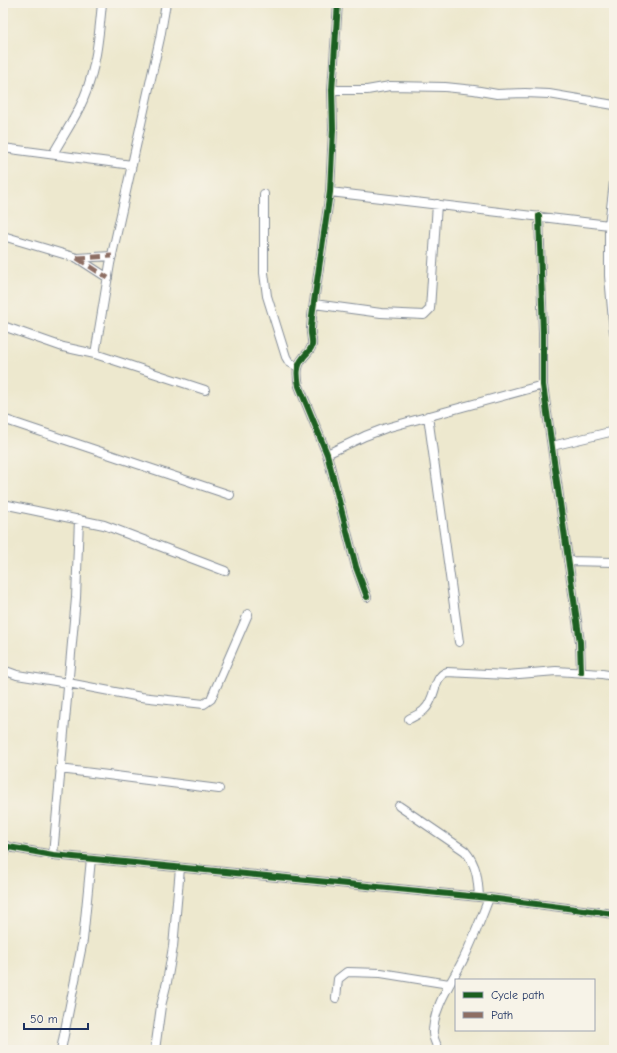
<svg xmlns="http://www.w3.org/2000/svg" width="617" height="1053" font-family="'Comic Neue',sans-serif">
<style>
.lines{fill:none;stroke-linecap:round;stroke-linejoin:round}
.street-casing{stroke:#848c96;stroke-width:10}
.street{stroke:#fff;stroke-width:8}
.quiet{stroke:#8d6e63;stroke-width:5;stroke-dasharray:10 5;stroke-linecap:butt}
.cycleway-casing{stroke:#f7f3e8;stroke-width:8}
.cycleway{stroke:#1b5e20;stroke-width:6}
</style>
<rect width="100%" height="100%" fill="#f7f3e8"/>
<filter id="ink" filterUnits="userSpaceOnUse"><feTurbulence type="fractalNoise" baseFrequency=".025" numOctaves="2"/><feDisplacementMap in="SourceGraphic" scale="8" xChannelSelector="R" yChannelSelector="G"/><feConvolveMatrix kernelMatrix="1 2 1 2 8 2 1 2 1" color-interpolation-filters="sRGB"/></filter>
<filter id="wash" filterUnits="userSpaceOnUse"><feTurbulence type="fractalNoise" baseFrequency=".012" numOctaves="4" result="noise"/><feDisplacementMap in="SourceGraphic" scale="16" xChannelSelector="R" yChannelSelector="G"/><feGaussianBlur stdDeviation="0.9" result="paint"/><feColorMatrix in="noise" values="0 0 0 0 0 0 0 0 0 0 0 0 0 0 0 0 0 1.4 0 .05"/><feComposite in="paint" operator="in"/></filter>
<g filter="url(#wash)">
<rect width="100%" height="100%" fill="#ede8ce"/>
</g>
<g filter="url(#ink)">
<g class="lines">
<g class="street-casing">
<path id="street" d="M 338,3 L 332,90 L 333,129 L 330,192 L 312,316 C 312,320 311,325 311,329 C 310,334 313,339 312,345 C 311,351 306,353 303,358 C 296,366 297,376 299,386 L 327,454 L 356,567 L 367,597
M 332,90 L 367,90 L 390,86 L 445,87 L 474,90 L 497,94 L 525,93 L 549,94 L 614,105
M 3,148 L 132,165
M 53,154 C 63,136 75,119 83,100 C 96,70 99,36 102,3
M 614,182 L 609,225 L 609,276 L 614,332
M 330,192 L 609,225
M 264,194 L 264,273 L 267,296 L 286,357 L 289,362 L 298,367
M 539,216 L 543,332 L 543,385 L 580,642 L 581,672
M 3,236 L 77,258 L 108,278
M 77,258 L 112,256
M 314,304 L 381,313 L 424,315 L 430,309 L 437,204
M 3,326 L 63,347 L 95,354 L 205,390
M 95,354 L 110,264 L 160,38 L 166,3
M 428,416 L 459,642
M 3,419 L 230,495
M 552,446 L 614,431
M 327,454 L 365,436 L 386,428 L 543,385
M 3,504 L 104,525 L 225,571
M 568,561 L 614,562
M 3,670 L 17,675 L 68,683 L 141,697 L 204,704 L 211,699 L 248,614
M 409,719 C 414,716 421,714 425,709 C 436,699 433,676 447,672 L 507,675 L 556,671 L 602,674 L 614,676
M 60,769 L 219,789
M 399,806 L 465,851 C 477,865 478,880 479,897
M 3,846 L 53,855 L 489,898 L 614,914
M 53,855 L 76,598 L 79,519
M 3,859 L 7,846
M 336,998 L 338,979 L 347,972 L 381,973 L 449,984
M 61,1050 L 83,940 L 91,859
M 155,1050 L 161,1006 L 167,982 L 173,947 L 180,868
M 439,1050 C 436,1044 432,1037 433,1030 C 435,1004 452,982 463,960 C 473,940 481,919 489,898"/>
</g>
<use href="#street" class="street"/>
<path class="quiet" d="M 77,258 L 108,278
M 77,258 L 112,256"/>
<g class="cycleway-casing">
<path id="cycleway" d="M 338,3 L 332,90 L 333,129 L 330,192 L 312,316 C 312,320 311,325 311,329 C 310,334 313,339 312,345 C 311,351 306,353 303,358 C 296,366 297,376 299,386 L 327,454 L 356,567 L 367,597
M 539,216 L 543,332 L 543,385 L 580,642 L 581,672
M 3,846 L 53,855 L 489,898 L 614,914"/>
</g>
<use href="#cycleway" class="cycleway"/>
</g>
</g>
<rect width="617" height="1053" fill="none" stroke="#f7f3e8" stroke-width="16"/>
<rect x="455" y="979" width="140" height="52" fill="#f7f3e8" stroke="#9fa5b1"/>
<rect x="463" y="992" width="20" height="6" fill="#1b5e20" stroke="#9fa5b1"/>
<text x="491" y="999" font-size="12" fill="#1b2f5e">Cycle path</text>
<rect x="463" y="1012" width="20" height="6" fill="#8d6e63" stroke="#9fa5b1"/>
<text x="491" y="1019" font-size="12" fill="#1b2f5e">Path</text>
<path d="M24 1023v6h64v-6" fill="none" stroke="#1b2f5e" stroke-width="2"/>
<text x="30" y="1023" font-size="12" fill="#1b2f5e" stroke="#f7f3e8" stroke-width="3" paint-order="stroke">50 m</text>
</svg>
